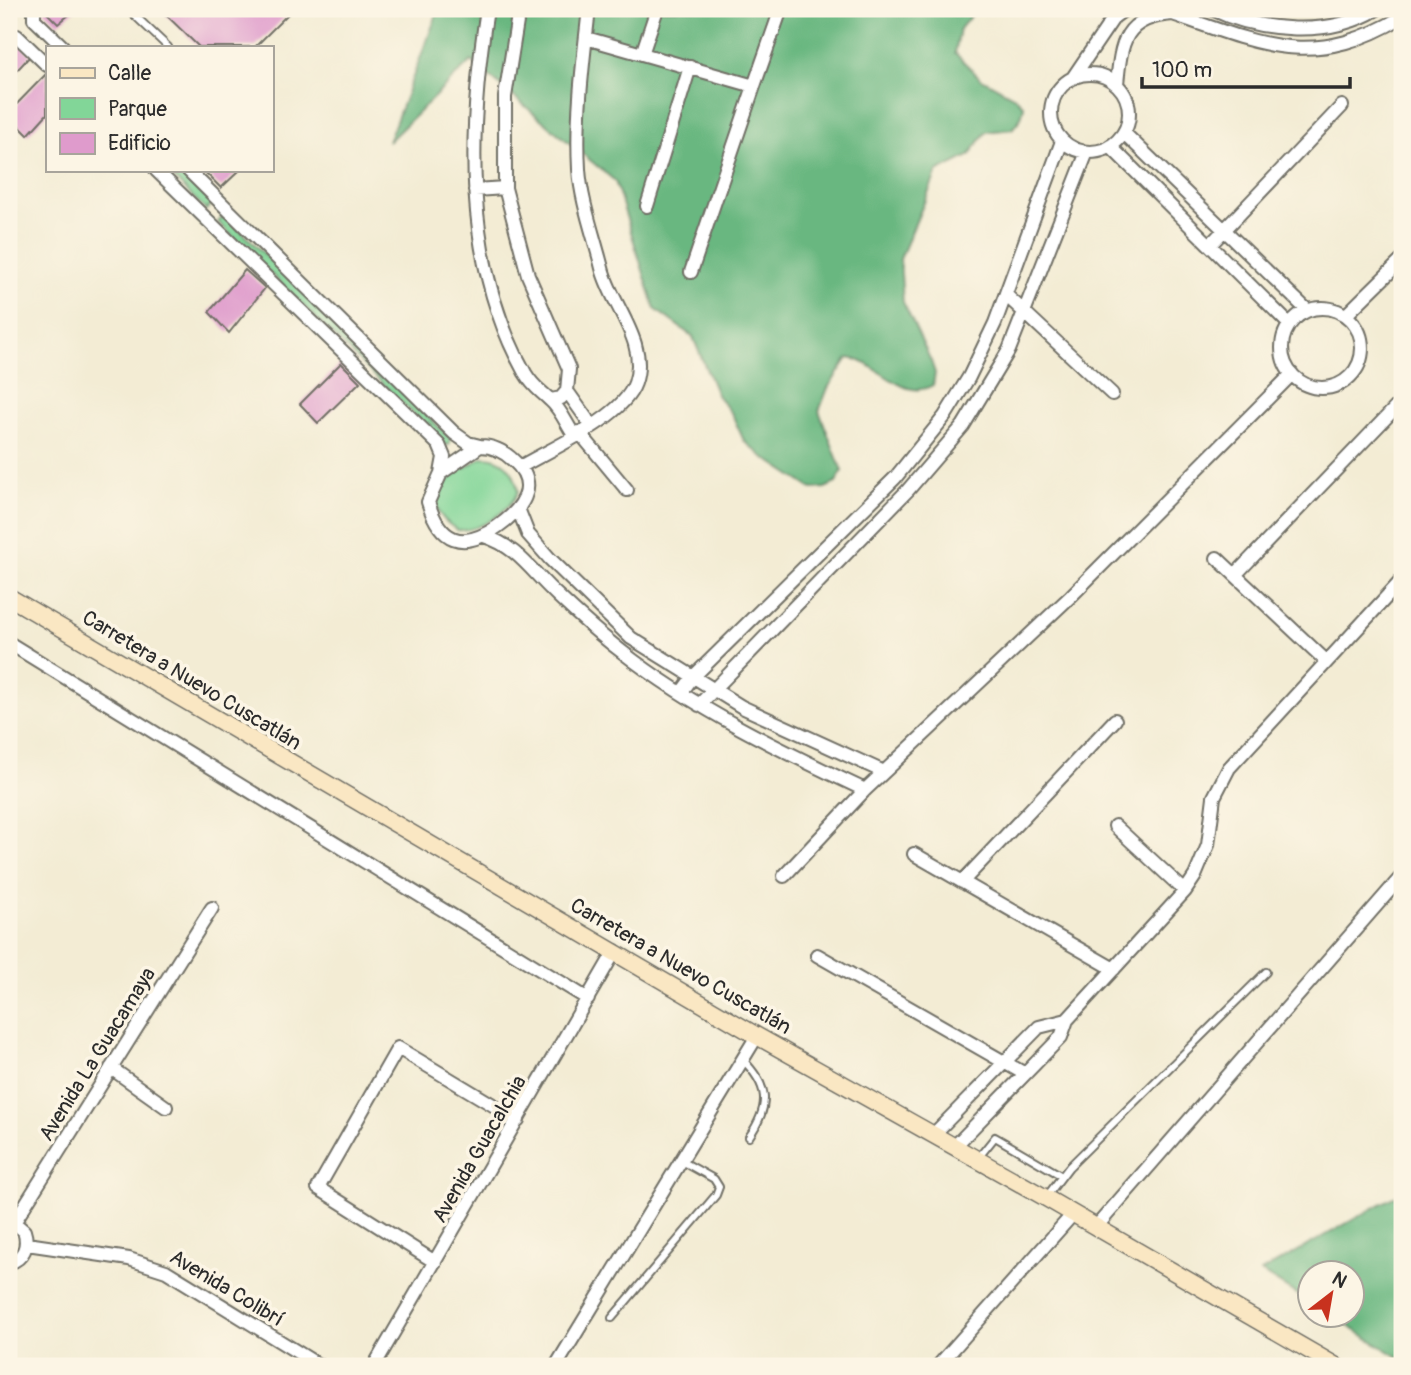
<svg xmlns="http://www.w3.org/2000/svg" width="1411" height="1375" font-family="Pangolin,sans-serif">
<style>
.green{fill:#82d698;stroke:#568062;stroke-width:2}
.forest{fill:#69b780;stroke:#4a7156;stroke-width:2}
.building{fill:#df9bcc}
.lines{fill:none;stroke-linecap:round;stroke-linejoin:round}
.lane-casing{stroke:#716f66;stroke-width:10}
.street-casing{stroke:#716f66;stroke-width:16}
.secondary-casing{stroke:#716f66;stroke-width:19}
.lane{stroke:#fff;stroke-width:6}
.street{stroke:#fff;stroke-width:12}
.secondary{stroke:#fae7c3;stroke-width:16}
.labels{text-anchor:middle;stroke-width:7;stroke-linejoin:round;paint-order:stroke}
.street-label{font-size:21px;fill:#2b2b2b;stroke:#fcf5e5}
</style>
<rect width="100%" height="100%" fill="#fcf5e5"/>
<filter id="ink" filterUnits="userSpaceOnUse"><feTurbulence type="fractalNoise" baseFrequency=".0143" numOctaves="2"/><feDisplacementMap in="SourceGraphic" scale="14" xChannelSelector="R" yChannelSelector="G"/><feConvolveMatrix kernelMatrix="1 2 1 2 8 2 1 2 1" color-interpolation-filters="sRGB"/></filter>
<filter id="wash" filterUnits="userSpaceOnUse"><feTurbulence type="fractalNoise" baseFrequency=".00686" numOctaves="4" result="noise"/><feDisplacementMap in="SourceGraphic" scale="28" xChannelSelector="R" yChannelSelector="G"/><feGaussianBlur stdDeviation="1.57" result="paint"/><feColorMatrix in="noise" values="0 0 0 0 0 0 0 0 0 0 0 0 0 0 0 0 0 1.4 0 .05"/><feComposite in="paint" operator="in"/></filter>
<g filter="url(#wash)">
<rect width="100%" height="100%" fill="#f3ecd4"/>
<path class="green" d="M 166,170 L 179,170 L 213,203 L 206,210 Z
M 225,215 L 451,439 L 449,445 L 445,445 L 218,222 Z
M 483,457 C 505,457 515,470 518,492 C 509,512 478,532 457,530 C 410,499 453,474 483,457 Z"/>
<path class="forest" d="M 439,9 L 976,9 L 960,29 L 955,53 L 980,78 L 1015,97 L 1024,106 L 1021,118 L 1012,129 L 986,132 L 969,156 L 937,172 L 900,259 L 903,302 L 931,361 L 935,373 L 933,385 C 902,403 879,361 848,358 L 828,388 L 819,411 L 842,471 L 836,483 L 825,488 L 812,489 L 762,456 L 744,441 L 732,414 L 717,395 L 693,337 L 655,309 L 615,181 L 471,61 L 388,142 Z
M 1402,1192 L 1402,1359 L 1332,1316 L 1352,1316 L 1352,1274 L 1310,1274 L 1309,1302 L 1261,1272 Z"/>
<g id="blocks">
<path class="building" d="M 43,9 L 76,9 L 58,24 Z
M 160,9 L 293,9 L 255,47 L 199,47 Z
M 18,43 L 31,55 L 9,79 L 9,46 Z
M 47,73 L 47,114 L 28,135 L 9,116 L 9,112 Z
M 203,170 L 240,170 L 221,188 Z
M 245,270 L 265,288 L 229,333 L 209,312 Z
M 341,363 L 360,382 L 318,423 L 300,404 Z"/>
</g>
</g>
<g filter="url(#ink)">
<use href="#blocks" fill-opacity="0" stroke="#716f66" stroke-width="2"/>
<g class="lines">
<g class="lane-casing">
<path id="lane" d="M 128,9 L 168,47
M 742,1059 C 769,1086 771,1105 749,1137
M 979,1157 L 995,1137 L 1062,1176
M 1047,1196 L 1069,1167 L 1266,972
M 612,1318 L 716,1195 L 719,1187 L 714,1179 L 680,1160"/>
</g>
<g class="street-casing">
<path id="street" d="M 34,9 L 34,19 L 63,47
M 487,9 C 468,130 463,263 525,373 C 534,388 539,389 550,400 C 560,408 567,425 574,435
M 519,9 L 505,97 L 505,188 L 528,275 L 569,369 L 567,391 L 561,398 L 551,400
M 1212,9 C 1260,32 1330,38 1377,9
M 9,35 L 17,36 L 47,65
M 586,38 L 754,86 L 781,9
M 642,54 L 657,9
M1051 113a39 39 0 1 1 78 0a39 39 0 1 1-78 0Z
M 1074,76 L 1114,17 L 1125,9
M 1117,84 C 1121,42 1124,17 1173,14 C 1261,45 1314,70 1402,17
M 1124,133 L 1307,310
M 1110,146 L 1289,324
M 156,170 L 439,445 L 444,457 L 441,473
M 188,170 L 454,433 L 468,443 L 480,446
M 475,190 L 505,188
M 647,206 L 690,67
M 1211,244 L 1342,106
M 691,272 L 754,86
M 1006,295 L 1112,394
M1282 348a40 40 0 1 1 80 0a40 40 0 1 1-80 0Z
M 1346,315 L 1402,260
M 567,391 L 591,425
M 579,432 L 627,490
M 480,446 C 494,446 504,451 514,461 C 542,486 520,511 497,527 C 462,551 440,542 428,502 L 441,473 Z
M 520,467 C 552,448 623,418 635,383 C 649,342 611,305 602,268 C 594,236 581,201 579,169 C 576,115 583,62 589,9
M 519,511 L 528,534 L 550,559 L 631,638 L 742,707 L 884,772
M 484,536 C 517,546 532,572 557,595 C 577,614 599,634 621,651 C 695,709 780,750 865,790
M 1217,558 L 1326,661
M 1235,575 L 1402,401
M 9,643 L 588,999
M 681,693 L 692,678 L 895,478 L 945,416 L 969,377 L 995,323 L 1062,141
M 699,705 L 908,490 L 963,426 L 1009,350 L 1087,152
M 1115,826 L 1185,891
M 914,854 L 1114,969
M 784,876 L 865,790 L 1071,596 L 1292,374
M 962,882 L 1115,720
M 817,955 L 1025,1074
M 111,1068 L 166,1107
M 934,1134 L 1039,1027 L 1067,1020
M 955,1146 L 1061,1037 L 1067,1020 L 1185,891 L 1195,876 L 1208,845 L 1214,797 L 1229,768 L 1402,580
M 9,1218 L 24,1231 C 29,1246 24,1258 9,1263
M 15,1221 L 212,908
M 1096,1227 L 1402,876
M 27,1244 L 129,1259 L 166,1271 L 320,1366
M 435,1262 L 318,1188 L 398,1048 L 518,1120
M 374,1366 L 615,951
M 556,1366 L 757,1036
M 938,1366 L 1073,1214"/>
</g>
<g class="secondary-casing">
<path id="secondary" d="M 9,597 L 757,1036 L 1046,1198 L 1336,1366"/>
</g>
<use href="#lane" class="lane"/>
<use href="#street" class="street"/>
<use href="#secondary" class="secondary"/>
</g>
</g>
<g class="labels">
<g class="street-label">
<text transform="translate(192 680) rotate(31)" y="7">Carretera a Nuevo Cuscatlán</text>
<text transform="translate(681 966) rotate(30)" y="7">Carretera a Nuevo Cuscatlán</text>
<text transform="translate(97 1054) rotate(-58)" y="7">Avenida La Guacamaya</text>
<text transform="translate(479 1149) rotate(-60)" y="7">Avenida Guacalchia</text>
<text transform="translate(227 1288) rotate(31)" y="7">Avenida Colibrí</text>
</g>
</g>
<rect width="1411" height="1375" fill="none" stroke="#fcf5e5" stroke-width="35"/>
<rect x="46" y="46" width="228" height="126" fill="#fcf5e5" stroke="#a8a49b" stroke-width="2"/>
<rect x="60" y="68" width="35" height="10" fill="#fae7c3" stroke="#a8a49b" stroke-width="2"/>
<text x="108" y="80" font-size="21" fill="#2b2b2b">Calle</text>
<rect x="60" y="98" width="35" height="21" fill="#82d698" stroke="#a8a49b" stroke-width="2"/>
<text x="108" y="116" font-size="21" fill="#2b2b2b">Parque</text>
<rect x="60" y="133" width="35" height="21" fill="#df9bcc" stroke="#a8a49b" stroke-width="2"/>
<text x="108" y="150" font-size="21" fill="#2b2b2b">Edificio</text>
<g transform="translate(1331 1294) rotate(31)"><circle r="33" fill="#fcf5e5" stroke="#a8a49b" stroke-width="2"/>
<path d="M0-5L12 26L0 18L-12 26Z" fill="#c8321e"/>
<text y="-10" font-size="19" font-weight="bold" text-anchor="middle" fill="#2b2b2b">N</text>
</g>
<path d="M1142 77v10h208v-10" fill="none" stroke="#2b2b2b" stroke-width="3.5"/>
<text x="1152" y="77" font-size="21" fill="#2b2b2b" stroke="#fcf5e5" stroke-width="5" paint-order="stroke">100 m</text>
</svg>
